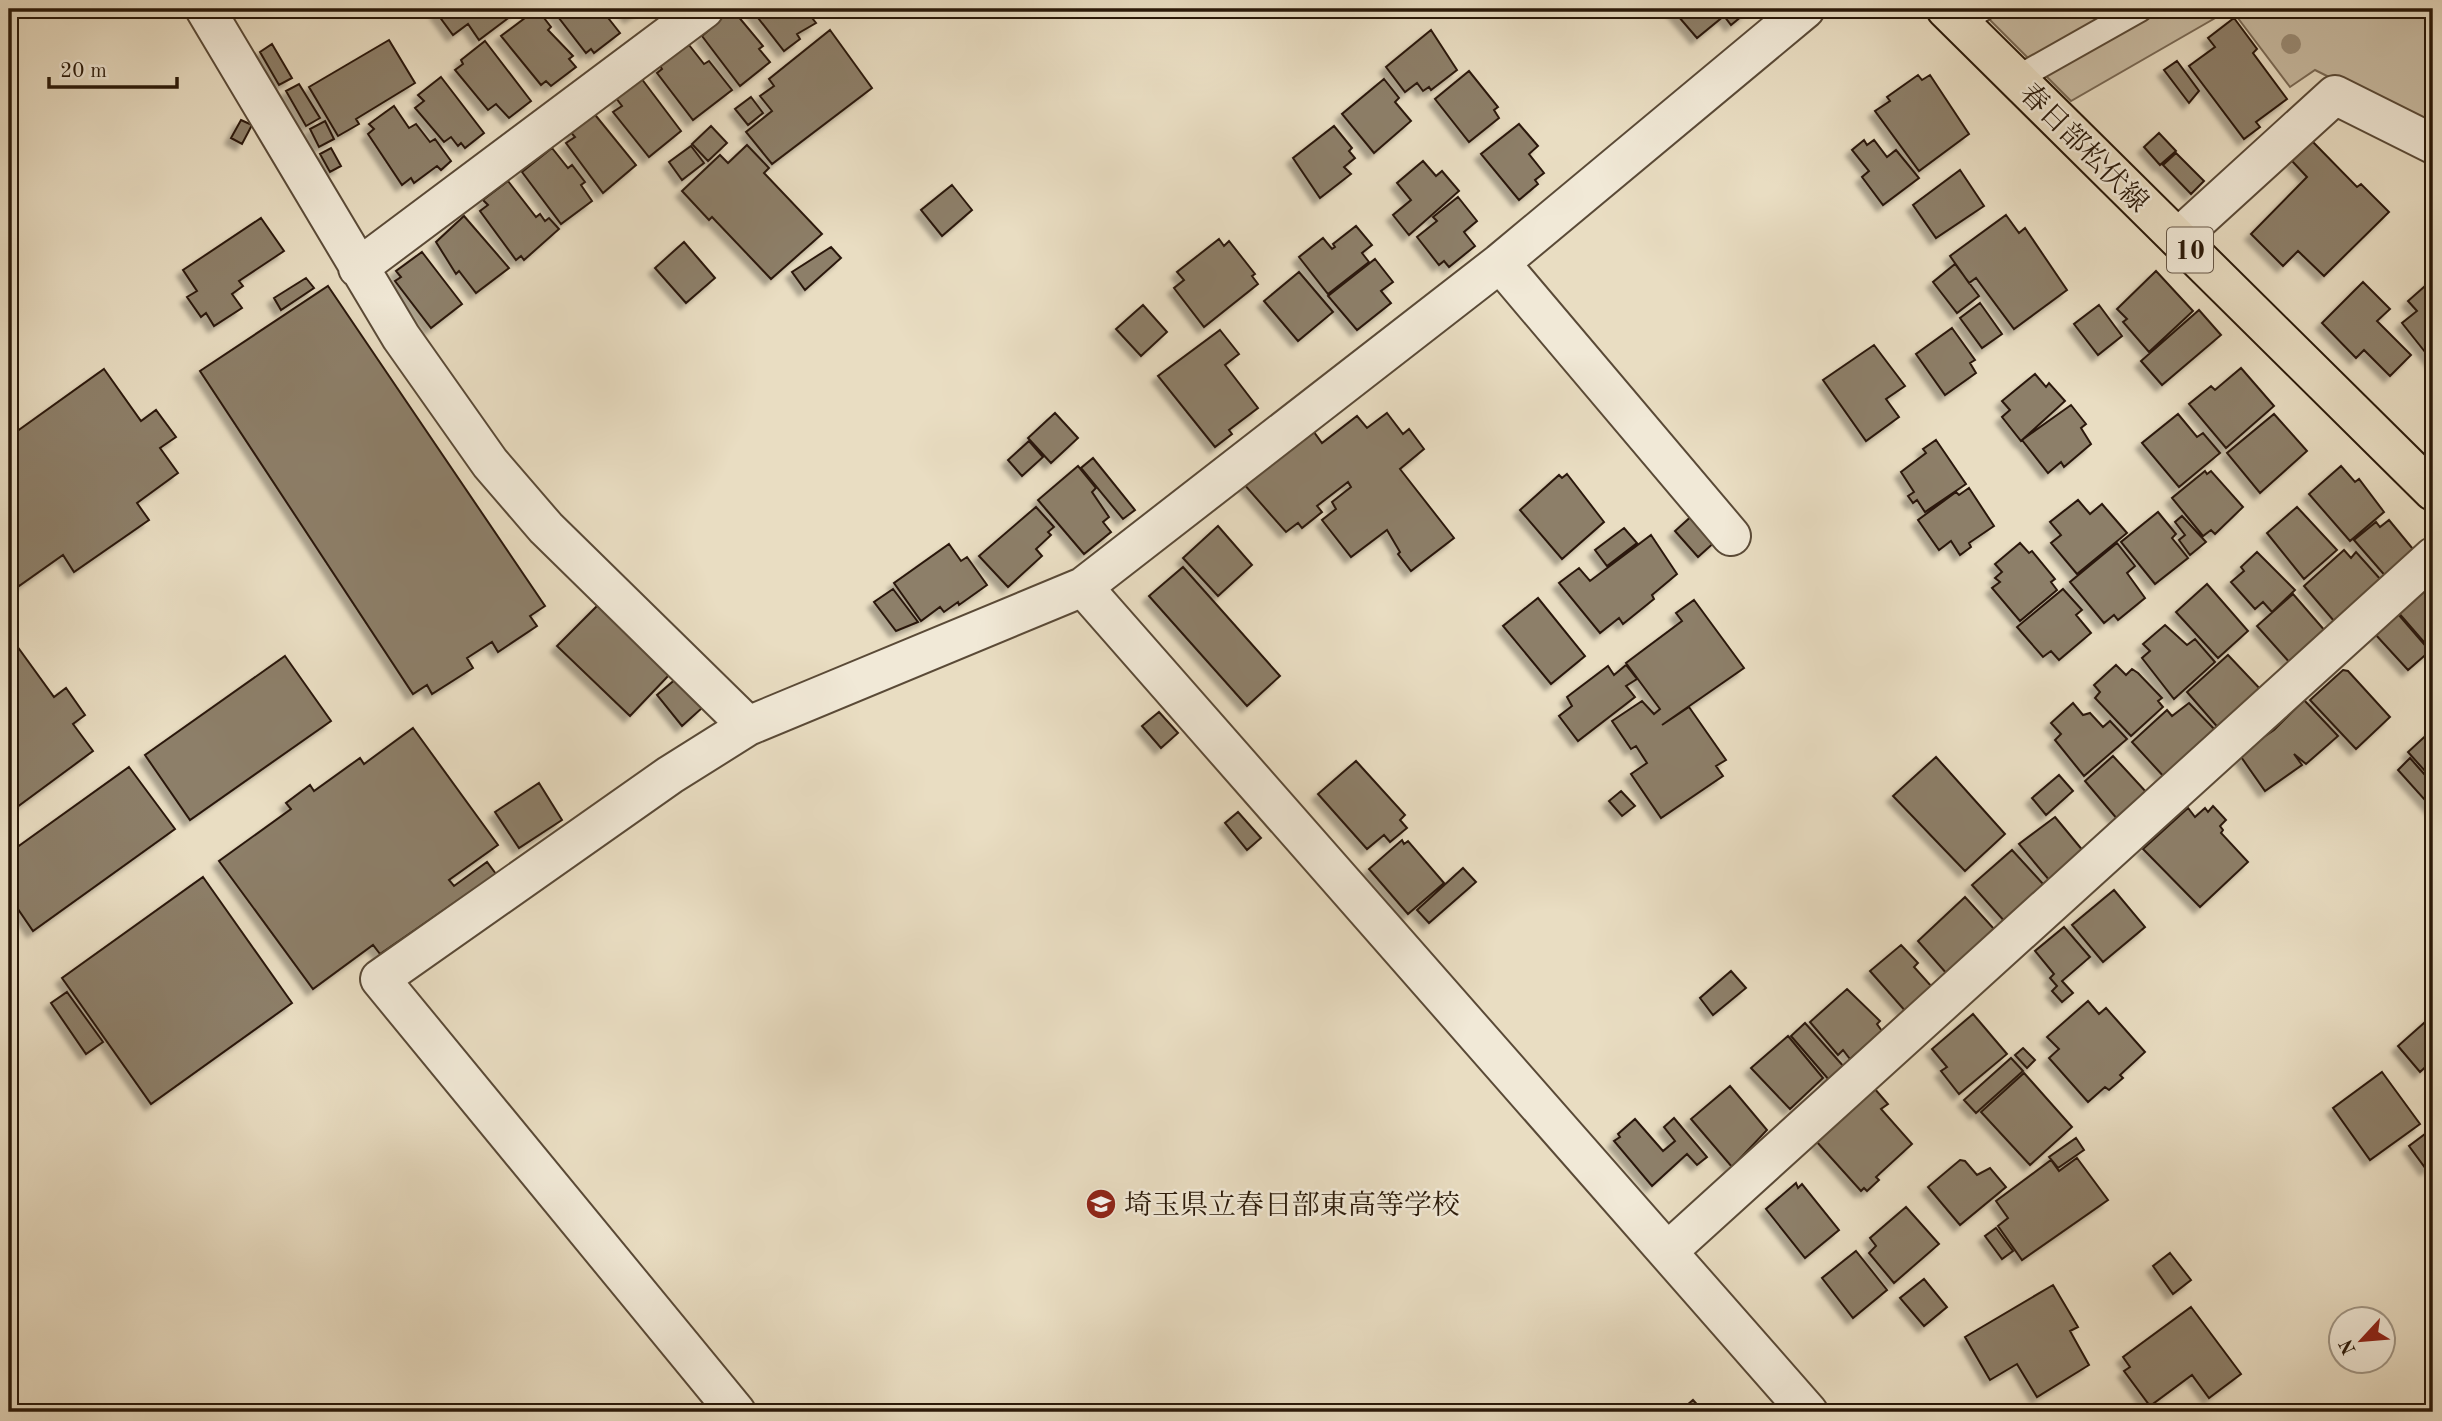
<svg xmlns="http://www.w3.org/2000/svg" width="2442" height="1421" font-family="'Old Standard TT','Noto Serif JP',serif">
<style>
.green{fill:#c9bca3;stroke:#7a6a56;stroke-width:2}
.building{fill:#8d7f69;stroke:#2a1909;stroke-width:2;filter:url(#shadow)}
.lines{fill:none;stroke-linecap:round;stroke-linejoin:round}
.service-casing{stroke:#5a4a37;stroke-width:28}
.minor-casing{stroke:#5a4a37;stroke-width:42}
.primary-casing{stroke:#2a1909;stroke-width:42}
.service{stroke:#f1e9d7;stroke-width:24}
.minor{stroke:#f1e9d7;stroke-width:38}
.primary{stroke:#e9ddc2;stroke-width:38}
.tree{fill:#9a8c76}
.labels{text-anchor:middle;stroke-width:5;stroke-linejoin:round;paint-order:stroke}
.shield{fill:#f1e9d7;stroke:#665747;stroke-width:2}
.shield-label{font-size:26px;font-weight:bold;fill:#2a1909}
.street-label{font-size:28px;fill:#2a1909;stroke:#f1e9d7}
.poi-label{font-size:28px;fill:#2a1909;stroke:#f1e9d7;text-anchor:start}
</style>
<defs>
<filter id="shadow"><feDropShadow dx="-6" dy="6" stdDeviation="2" flood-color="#0004"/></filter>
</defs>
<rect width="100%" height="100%" fill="#e9ddc2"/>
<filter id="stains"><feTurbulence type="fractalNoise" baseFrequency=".00286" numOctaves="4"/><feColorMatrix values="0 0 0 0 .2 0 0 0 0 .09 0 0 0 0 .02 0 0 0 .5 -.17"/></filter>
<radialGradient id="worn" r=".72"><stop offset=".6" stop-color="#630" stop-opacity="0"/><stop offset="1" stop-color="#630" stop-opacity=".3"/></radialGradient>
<path class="green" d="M 1979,9 L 2433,9 L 2433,129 L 2315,70 L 2290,87 L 2231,9 L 2071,101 Z"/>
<path class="building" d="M 440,9 L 513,9 L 515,13 L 479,40 L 468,24 L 453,35 L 436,12 Z
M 537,9 L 551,27 L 548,30 L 573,56 L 569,59 L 576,67 L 551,86 L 546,81 L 541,85 L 501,36 Z
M 552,9 L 601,9 L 620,33 L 594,53 L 591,49 L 586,53 Z
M 624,9 L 642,9 L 630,17 Z
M 732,9 L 763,46 L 759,49 L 770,62 L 740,86 L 702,36 L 709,30 L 707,27 Z
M 751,9 L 805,9 L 816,23 L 797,34 L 800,39 L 784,51 Z
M 1672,9 L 1744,9 L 1747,12 L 1731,25 L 1724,16 L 1697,38 Z
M 2234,18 L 2257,49 L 2253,53 L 2287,99 L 2256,122 L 2260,127 L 2244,139 L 2189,66 L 2215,47 L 2208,38 Z
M 830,30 L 872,88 L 772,164 L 746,132 L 772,111 L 760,96 L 774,86 L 769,79 Z
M 1431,30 L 1457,70 L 1431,90 L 1429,87 L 1423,91 L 1417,83 L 1405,92 L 1386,67 Z
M 389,40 L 415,83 L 356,119 L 359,124 L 338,136 L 309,87 Z
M 485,41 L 531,101 L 509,118 L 496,104 L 488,110 L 455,70 L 463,64 L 461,60 Z
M 683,43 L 686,47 L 689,45 L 704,64 L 709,61 L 732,90 L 693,120 L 657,73 L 662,69 L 658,63 Z
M 272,44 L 292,78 L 279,85 L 260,52 Z
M 2177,61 L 2199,91 L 2189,103 L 2164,70 Z
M 1469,71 L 1498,107 L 1494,110 L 1499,118 L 1469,142 L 1435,99 Z
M 1918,75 L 1922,80 L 1930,75 L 1969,134 L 1919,171 L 1875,111 L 1890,101 L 1887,97 Z
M 441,77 L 484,133 L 465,148 L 461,143 L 458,146 L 451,137 L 444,142 L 415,108 L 424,101 L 418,95 Z
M 641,78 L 681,131 L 649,157 L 613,112 L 622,106 L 616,98 Z
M 1384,79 L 1399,98 L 1395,102 L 1411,121 L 1374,153 L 1342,114 Z
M 299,84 L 320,118 L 306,126 L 286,91 Z
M 751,97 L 763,113 L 748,125 L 735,109 Z
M 394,106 L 409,128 L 416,124 L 430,142 L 435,139 L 451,161 L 441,170 L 437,166 L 414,183 L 411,178 L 402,185 L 368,134 L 374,129 L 369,124 Z
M 592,111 L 636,165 L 603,193 L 566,143 L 575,137 L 568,129 Z
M 241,120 L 252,125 L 242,144 L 231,138 Z
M 325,121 L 334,139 L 319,147 L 310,129 Z
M 1519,124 L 1538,146 L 1529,154 L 1544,173 L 1535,180 L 1538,184 L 1519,200 L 1481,154 Z
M 711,126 L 727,143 L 708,161 L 692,144 Z
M 1334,126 L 1352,148 L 1349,151 L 1355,158 L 1344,167 L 1351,174 L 1320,198 L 1293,158 Z
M 2159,133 L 2176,151 L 2160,165 L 2144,147 Z
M 1864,140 L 1867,145 L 1874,140 L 1887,157 L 1896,150 L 1919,178 L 1883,205 L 1862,177 L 1869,171 L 1852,150 Z
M 2312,141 L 2357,187 L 2361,184 L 2389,212 L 2324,276 L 2298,251 L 2283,266 L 2251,234 L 2307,177 L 2292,161 Z
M 747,145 L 769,168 L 764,173 L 822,234 L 771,279 L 712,217 L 709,220 L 682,191 L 720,155 L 728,163 Z
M 691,146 L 704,163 L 682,180 L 669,162 Z
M 331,148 L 341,166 L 330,172 L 320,154 Z
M 552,148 L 568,168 L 572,165 L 585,182 L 581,185 L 592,201 L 561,224 L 522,172 Z
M 2176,153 L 2204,181 L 2191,194 L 2163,165 Z
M 1423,161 L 1436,176 L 1442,171 L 1459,191 L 1409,235 L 1393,215 L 1411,200 L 1397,183 Z
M 1960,170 L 1984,206 L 1936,238 L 1913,205 Z
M 508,181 L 536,217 L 540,214 L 545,221 L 549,218 L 559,229 L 524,260 L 521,256 L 516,260 L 480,211 L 488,205 L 483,200 Z
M 952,185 L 972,210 L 942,236 L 921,210 Z
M 1458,197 L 1477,221 L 1464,232 L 1475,246 L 1449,267 L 1444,261 L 1439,265 L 1417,237 L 1437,221 L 1433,217 Z
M 2006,215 L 2019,233 L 2025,228 L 2067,290 L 2014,329 L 1976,278 L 1969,283 L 1950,256 Z
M 464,216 L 509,268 L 476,293 L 459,271 L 456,274 L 436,242 Z
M 261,218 L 284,251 L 239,281 L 243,286 L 232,294 L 242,308 L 214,326 L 206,313 L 201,317 L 187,297 L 197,291 L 183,270 Z
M 1356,226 L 1372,245 L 1362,253 L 1369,262 L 1328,294 L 1299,257 L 1323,238 L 1332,249 L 1335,247 L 1333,244 Z
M 1219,239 L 1224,246 L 1229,241 L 1255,274 L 1252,276 L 1258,284 L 1204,327 L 1174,288 L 1184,280 L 1177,272 Z
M 684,242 L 715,278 L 686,303 L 655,268 Z
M 831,247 L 841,258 L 805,290 L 792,272 Z
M 422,252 L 462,304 L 431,328 L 395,281 L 401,277 L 396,271 Z
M 1375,259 L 1393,282 L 1381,291 L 1391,303 L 1357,330 L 1328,296 Z
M 1955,264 L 1979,296 L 1957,313 L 1933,282 Z
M 2156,271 L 2193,311 L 2149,352 L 2123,322 L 2127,319 L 2117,309 Z
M 1299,272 L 1333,312 L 1298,341 L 1264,301 Z
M 306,278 L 314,288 L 281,310 L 274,298 Z
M 2433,279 L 2433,362 L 2402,323 L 2417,311 L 2408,301 Z
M 2363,282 L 2390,309 L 2377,321 L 2411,355 L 2390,376 L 2364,350 L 2356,358 L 2322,323 Z
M 328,286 L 545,606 L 530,616 L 537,626 L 498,652 L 492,642 L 467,658 L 473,668 L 432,694 L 427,685 L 413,694 L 200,371 Z
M 1980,303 L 2002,334 L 1982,348 L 1960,318 Z
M 1143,305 L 1167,332 L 1141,356 L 1116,329 Z
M 2099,305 L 2122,336 L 2098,355 L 2074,324 Z
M 2199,310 L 2221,335 L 2162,385 L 2141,361 Z
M 1952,328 L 1975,360 L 1970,363 L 1976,373 L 1945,395 L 1916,354 Z
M 1220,330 L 1239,354 L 1225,365 L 1258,408 L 1229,430 L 1232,434 L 1215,447 L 1158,376 Z
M 1874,345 L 1905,386 L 1886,399 L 1899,417 L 1866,441 L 1823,380 Z
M 2241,368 L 2274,406 L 2226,448 L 2189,404 L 2211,386 L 2215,390 Z
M 104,369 L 141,421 L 156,410 L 176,437 L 160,448 L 178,473 L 137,503 L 149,520 L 74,572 L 63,555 L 19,586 L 9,571 L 9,437 Z
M 2035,374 L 2046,387 L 2049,383 L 2065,401 L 2021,441 L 2002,417 L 2010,410 L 2002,401 Z
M 2071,405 L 2086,424 L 2081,428 L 2091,444 L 2064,467 L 2061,462 L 2048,473 L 2022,440 Z
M 1055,413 L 1078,438 L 1051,463 L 1028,438 Z
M 1387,413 L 1403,434 L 1409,429 L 1424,449 L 1400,469 L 1454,538 L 1411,571 L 1398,554 L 1400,552 L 1387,530 L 1351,557 L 1322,520 L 1336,509 L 1332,502 L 1351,487 L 1348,482 L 1317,506 L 1322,512 L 1302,528 L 1298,523 L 1286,532 L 1242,482 L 1311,428 L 1322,443 L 1357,416 L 1367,428 Z
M 2178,414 L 2197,437 L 2203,433 L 2220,453 L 2179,487 L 2142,443 Z
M 2274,414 L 2307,451 L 2260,493 L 2227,453 Z
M 1936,440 L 1966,484 L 1925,512 L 1917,500 L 1913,503 L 1908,496 L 1914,492 L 1901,472 L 1926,453 L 1923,449 Z
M 1029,441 L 1043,457 L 1022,476 L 1008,460 Z
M 1093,458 L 1135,510 L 1123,519 L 1081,468 Z
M 1078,466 L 1096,488 L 1092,492 L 1109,517 L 1103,522 L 1111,532 L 1084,554 L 1038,500 Z
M 2341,466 L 2355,482 L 2359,479 L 2384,512 L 2350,541 L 2309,494 Z
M 2205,471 L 2207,474 L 2211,471 L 2243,507 L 2215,534 L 2211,530 L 2203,536 L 2172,498 Z
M 1567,474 L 1604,522 L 1562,559 L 1520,510 L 1559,475 L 1562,478 Z
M 1969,488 L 1994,526 L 1969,543 L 1971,547 L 1960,555 L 1951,541 L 1939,550 L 1918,520 L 1956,492 L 1959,495 Z
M 2078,500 L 2090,514 L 2102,504 L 2127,533 L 2077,574 L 2051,543 L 2061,535 L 2050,522 Z
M 1036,507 L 1054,527 L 1048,532 L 1051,535 L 1036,549 L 1042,556 L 1008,587 L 979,556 Z
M 2297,507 L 2337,550 L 2304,579 L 2267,533 Z
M 2158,512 L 2176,534 L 2172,538 L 2188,558 L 2155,584 L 2121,542 Z
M 1695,513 L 1717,540 L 1698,557 L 1675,531 Z
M 2182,516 L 2206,542 L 2190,555 L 2179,540 L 2185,535 L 2175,522 Z
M 2389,520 L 2417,554 L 2388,579 L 2354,540 L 2376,522 L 2380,527 Z
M 1218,526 L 1252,565 L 1218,596 L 1183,558 Z
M 1624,528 L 1637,543 L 1607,566 L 1595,550 Z
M 1651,535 L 1677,574 L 1652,595 L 1654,599 L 1623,624 L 1619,618 L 1600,633 L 1559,583 L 1579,568 L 1590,581 Z
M 2020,543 L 2029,553 L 2032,551 L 2055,579 L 2051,582 L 2057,590 L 2020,621 L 1992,588 L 2000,582 L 1995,578 L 2002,572 L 1995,564 Z
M 2117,543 L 2135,566 L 2127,573 L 2145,598 L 2118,620 L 2114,615 L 2104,623 L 2070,582 Z
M 949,544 L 961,561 L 967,557 L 987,585 L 959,605 L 958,602 L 944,612 L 940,607 L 921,621 L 894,583 Z
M 2344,550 L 2351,558 L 2356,552 L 2381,580 L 2334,621 L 2304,586 Z
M 2257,552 L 2295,590 L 2272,612 L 2263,602 L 2255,609 L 2231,582 L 2244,571 L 2241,567 Z
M 1183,567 L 1280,676 L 1247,706 L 1149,596 Z
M 2433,579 L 2433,647 L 2430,649 L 2397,611 Z
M 2207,584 L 2248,631 L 2218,658 L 2176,612 Z
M 893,589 L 918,622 L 896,631 L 874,602 Z
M 2063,589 L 2082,610 L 2076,615 L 2091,633 L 2059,660 L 2051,651 L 2043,657 L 2017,627 Z
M 2293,594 L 2326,632 L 2291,664 L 2257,626 Z
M 1538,598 L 1585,656 L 1551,684 L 1503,626 Z
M 1694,600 L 1744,668 L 1662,725 L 1689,707 L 1726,760 L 1716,766 L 1723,776 L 1661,818 L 1631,774 L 1647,763 L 1636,746 L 1631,749 L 1612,721 L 1642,701 L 1654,714 L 1660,709 L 1626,663 L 1682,621 L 1676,613 Z
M 598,605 L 670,674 L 630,716 L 557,646 Z
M 2398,614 L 2430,651 L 2408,670 L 2375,634 Z
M 2165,625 L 2187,645 L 2195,639 L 2215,662 L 2174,699 L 2142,658 L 2150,651 L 2143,644 Z
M 9,635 L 54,697 L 66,688 L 85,715 L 73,724 L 93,751 L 9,813 Z
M 2228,655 L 2263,692 L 2221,731 L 2187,692 Z
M 285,656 L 331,721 L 190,820 L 145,755 Z
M 1626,665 L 1637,679 L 1626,686 L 1635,697 L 1578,741 L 1559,716 L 1572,706 L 1567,697 L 1608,666 L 1614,675 Z
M 2116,665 L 2126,675 L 2132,669 L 2138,673 L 2162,698 L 2158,701 L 2163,707 L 2131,736 L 2095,698 L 2100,692 L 2094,685 Z
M 2343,670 L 2348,671 L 2390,717 L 2356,749 L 2310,700 Z
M 677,678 L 702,708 L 682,726 L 657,695 Z
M 2304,700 L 2338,736 L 2306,764 L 2294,754 L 2302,765 L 2265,791 L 2239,754 L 2274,730 Z
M 2073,703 L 2083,715 L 2090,713 L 2103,727 L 2110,721 L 2127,739 L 2084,776 L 2055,740 L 2061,734 L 2051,723 Z
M 2189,703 L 2218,733 L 2166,779 L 2132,742 L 2167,710 L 2172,716 Z
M 1159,712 L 1178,733 L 1161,748 L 1142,726 Z
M 413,728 L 498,845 L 449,880 L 454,886 L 487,862 L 496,874 L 380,954 L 373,945 L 313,989 L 219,861 L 291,809 L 286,803 L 310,785 L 314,791 L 360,758 L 364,764 Z
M 2433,729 L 2433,780 L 2408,752 Z
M 2113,756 L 2147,793 L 2118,820 L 2085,781 Z
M 1936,757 L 2005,834 L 1965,871 L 1893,796 Z
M 2410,758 L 2433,784 L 2433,809 L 2398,770 Z
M 1356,761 L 1405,815 L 1400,820 L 1407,828 L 1390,842 L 1384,835 L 1367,849 L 1318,794 Z
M 129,767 L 175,829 L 33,931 L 9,896 L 9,853 Z
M 2059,775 L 2073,791 L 2046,815 L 2032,798 Z
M 539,783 L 562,820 L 519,848 L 495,812 Z
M 1621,791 L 1635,806 L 1622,816 L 1609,801 Z
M 2213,806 L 2226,820 L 2220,826 L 2223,830 L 2221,833 L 2248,862 L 2200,907 L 2143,849 L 2188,808 L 2195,817 L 2205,808 L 2208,812 Z
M 1238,812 L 1261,838 L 1247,850 L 1225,823 Z
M 2055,817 L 2084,852 L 2050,881 L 2019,844 Z
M 1402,840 L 1404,844 L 1408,841 L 1444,883 L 1408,914 L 1369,869 Z
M 2012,850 L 2044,885 L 2006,923 L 1972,885 Z
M 1463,868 L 1476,882 L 1429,923 L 1417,910 Z
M 203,877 L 292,1003 L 151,1104 L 62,978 Z
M 2114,890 L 2145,927 L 2103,962 L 2072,925 Z
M 1965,897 L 1994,929 L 1947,974 L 1918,941 Z
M 2064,927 L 2090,957 L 2062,981 L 2073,993 L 2062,1002 L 2052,991 L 2057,986 L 2050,978 L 2054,974 L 2035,951 Z
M 1901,945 L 1918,963 L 1914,967 L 1932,987 L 1907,1013 L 1870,971 Z
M 1731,971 L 1746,988 L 1713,1015 L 1700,998 Z
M 1847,989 L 1880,1021 L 1877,1024 L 1882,1031 L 1850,1059 L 1843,1050 L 1838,1055 L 1810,1022 Z
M 67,992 L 103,1042 L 86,1054 L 51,1003 Z
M 2088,1001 L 2099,1014 L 2106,1008 L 2145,1052 L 2120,1075 L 2123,1078 L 2109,1090 L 2105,1087 L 2088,1102 L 2049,1058 L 2059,1049 L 2047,1037 Z
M 1973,1014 L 2007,1054 L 1959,1094 L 1941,1071 L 1947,1067 L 1932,1049 Z
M 2433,1015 L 2433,1060 L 2420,1072 L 2398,1046 Z
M 1805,1023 L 1845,1068 L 1830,1081 L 1791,1036 Z
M 1788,1036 L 1823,1078 L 1790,1109 L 1751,1068 Z
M 2023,1048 L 2035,1060 L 2027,1068 L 2015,1055 Z
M 2011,1058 L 2023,1071 L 1976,1113 L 1964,1100 Z
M 2382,1072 L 2420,1124 L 2370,1160 L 2333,1108 Z
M 2024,1073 L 2072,1127 L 2030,1165 L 1981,1112 Z
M 1730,1086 L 1767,1130 L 1732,1167 L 1691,1119 Z
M 1874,1088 L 1888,1104 L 1881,1109 L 1912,1144 L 1876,1177 L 1879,1180 L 1867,1191 L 1864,1188 L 1861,1191 L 1816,1141 Z
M 1674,1118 L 1707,1157 L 1697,1165 L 1687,1154 L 1652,1186 L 1614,1141 L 1620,1137 L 1618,1134 L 1635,1119 L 1663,1151 L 1675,1141 L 1664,1127 Z
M 2433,1128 L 2433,1164 L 2426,1169 L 2409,1146 Z
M 2076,1138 L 2084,1150 L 2058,1168 L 2049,1157 Z
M 2077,1158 L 2108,1200 L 2022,1260 L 1998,1226 L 2008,1218 L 1996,1201 L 2051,1160 L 2059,1171 Z
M 1960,1160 L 1965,1161 L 1977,1175 L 1990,1168 L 2006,1187 L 1960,1225 L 1928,1187 Z
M 1796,1183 L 1798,1188 L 1802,1184 L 1839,1230 L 1805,1258 L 1766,1209 Z
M 1906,1207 L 1939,1244 L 1894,1283 L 1869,1253 L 1876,1246 L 1870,1238 Z
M 1996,1228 L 2013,1251 L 2002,1259 L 1985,1236 Z
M 1856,1251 L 1887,1290 L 1853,1318 L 1822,1278 Z
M 2170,1253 L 2191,1280 L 2173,1294 L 2153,1266 Z
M 1924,1279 L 1947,1307 L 1924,1326 L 1900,1298 Z
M 2053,1285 L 2078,1327 L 2070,1331 L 2089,1365 L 2037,1397 L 2017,1364 L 1990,1380 L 1965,1337 Z
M 2191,1307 L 2241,1374 L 2209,1398 L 2192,1375 L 2150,1406 L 2124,1371 L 2130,1367 L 2123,1357 Z
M 1693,1400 L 1704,1412 L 1679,1412 Z"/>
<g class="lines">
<g class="service-casing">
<path id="service" d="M 1960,22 L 1982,9
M 2016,79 L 2140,9"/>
</g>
<g class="minor-casing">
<path id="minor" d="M 205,9 L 401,337 L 490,463 L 546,528 L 748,726
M 2178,238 L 2335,95 L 2433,144
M 1500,263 L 1731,536
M 358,268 L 704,9
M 1083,587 L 1808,1412
M 1668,1251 L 2433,557
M 736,1412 L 380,979 L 670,775 L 748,726 L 1083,587 L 1500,263 L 1805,9"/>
</g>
<g class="primary-casing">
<path id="primary" d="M 1946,9 L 2433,491"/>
</g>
<use href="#service" class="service"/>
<use href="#minor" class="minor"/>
<use href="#primary" class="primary"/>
</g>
<circle class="tree" cx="2291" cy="44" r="10"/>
<defs>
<g id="school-disc" transform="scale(1.575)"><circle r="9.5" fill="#8f2418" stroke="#f1e9d7"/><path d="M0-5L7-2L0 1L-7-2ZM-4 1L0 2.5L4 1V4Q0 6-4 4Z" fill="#fff"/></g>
</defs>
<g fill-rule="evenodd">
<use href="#school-disc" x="1101" y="1204"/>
</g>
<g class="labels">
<rect class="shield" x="2167" y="227.5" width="46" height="45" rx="5"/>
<g class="shield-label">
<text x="2190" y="259">10</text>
</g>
<g class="street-label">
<text transform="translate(2085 147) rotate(45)" y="10">春日部松伏線</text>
</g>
<g class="poi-label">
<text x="1124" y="1214">埼玉県立春日部東高等学校</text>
</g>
</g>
<rect width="2442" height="1421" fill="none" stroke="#e9ddc2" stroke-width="35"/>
<rect x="10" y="10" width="2421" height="1400" fill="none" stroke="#2a1909" stroke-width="3.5"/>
<rect x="18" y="18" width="2407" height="1386" fill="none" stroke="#2a1909" stroke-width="2"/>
<g transform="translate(2362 1340) rotate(244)"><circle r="33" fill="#f1e9d7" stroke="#a19685" stroke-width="2"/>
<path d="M0-5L12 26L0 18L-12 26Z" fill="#8f2418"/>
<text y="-10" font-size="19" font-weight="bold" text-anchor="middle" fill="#2a1909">N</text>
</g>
<path d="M49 77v10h128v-10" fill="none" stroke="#2a1909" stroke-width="3.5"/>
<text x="60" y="77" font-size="21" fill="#2a1909" stroke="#f1e9d7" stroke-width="5" paint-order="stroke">20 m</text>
<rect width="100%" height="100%" filter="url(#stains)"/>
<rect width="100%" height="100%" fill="url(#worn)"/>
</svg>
